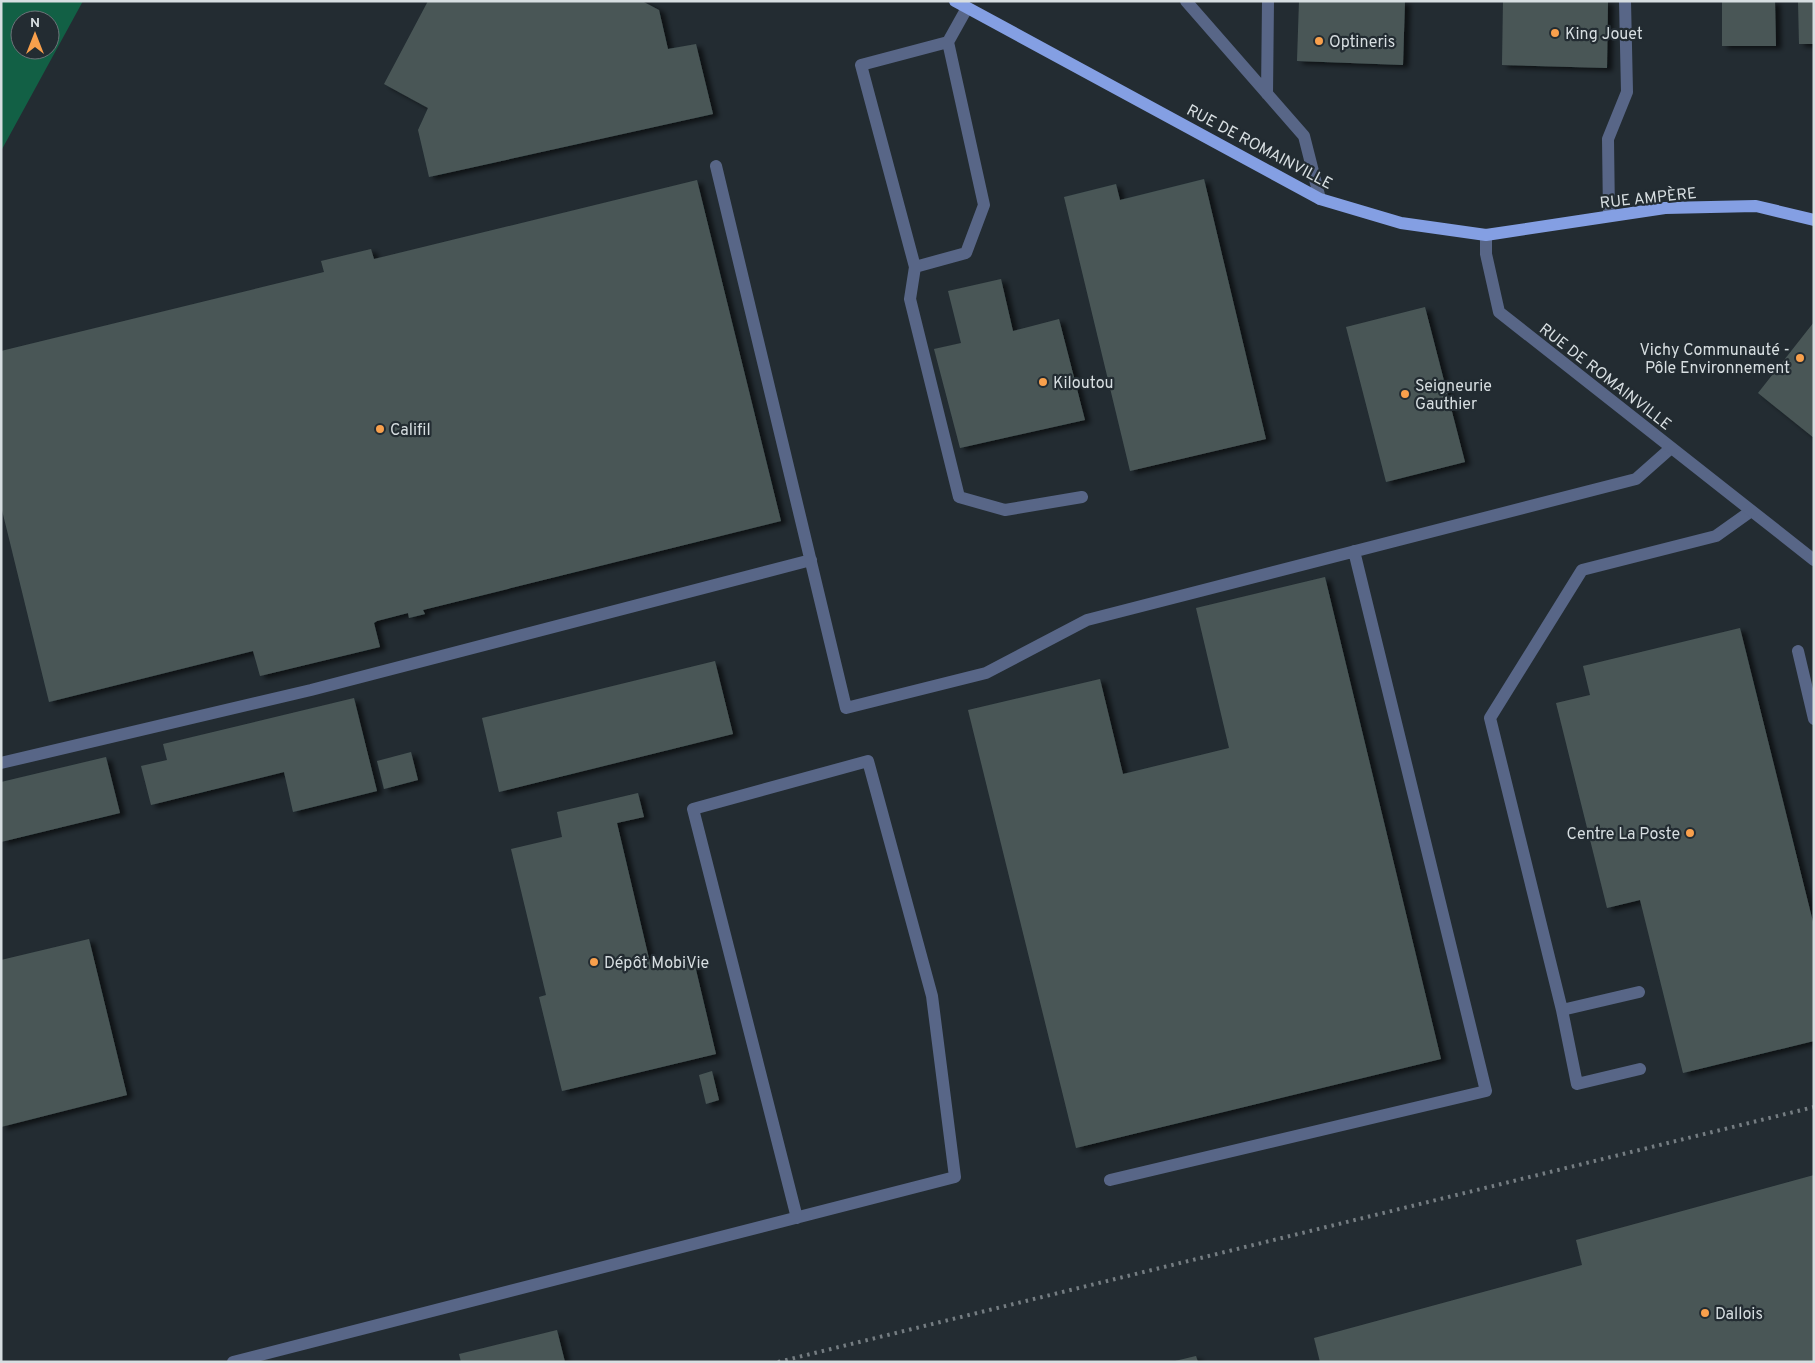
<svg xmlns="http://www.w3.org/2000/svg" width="1815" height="1363" font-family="Overpass,sans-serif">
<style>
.green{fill:#126045;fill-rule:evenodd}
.building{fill:#495757;filter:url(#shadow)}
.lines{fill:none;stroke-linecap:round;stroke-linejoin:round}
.service{stroke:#586687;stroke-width:12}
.minor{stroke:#586687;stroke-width:12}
.primary{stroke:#849fe3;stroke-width:12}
.rail{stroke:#757d82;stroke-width:4;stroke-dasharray:2.5 5;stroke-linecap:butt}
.poi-dot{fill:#f9a04c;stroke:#232c32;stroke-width:2}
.labels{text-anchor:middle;stroke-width:4.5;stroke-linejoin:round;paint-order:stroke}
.poi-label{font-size:16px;fill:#d7dee1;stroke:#232c32;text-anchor:start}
.street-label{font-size:16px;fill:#d7dee1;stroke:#232c32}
</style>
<defs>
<filter id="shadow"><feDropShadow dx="5.5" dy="3" stdDeviation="2.5" flood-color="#0009"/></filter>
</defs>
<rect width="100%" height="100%" fill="#232c32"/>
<path class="green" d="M 1,1 L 83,1 L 1,151 ZM 20,20 L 50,20 L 50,50 L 20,50 Z"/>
<path class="building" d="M 428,1 L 642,1 L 659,10 L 668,49 L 696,44 L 713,114 L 429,177 L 418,130 L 428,108 L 384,84 Z
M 1299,1 L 1405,1 L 1403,65 L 1297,61 Z
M 1503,1 L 1608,1 L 1607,68 L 1502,65 Z
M 1722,1 L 1775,1 L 1776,46 L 1722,46 Z
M 1798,1 L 1814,1 L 1814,44 L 1799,44 Z
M 1204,179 L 1266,439 L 1130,471 L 1064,197 L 1116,184 L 1120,200 Z
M 697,180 L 781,521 L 423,610 L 425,614 L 409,618 L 408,613 L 377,621 L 374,623 L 380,647 L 260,676 L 253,651 L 49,702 L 1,506 L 1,351 L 324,272 L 321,261 L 371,249 L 374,259 Z
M 1001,279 L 1013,331 L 1059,319 L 1085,420 L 960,448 L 934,349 L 961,343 L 948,291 Z
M 1425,307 L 1465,462 L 1386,482 L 1346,327 Z
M 1814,322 L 1814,438 L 1758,393 Z
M 1325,577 L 1441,1059 L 1076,1148 L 968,710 L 1100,679 L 1123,774 L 1229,748 L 1196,608 Z
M 1740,628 L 1814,926 L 1814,1041 L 1683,1073 L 1640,900 L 1607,908 L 1556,703 L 1590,695 L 1583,666 Z
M 715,661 L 733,734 L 499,792 L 482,718 Z
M 354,698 L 377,791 L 293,812 L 284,772 L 151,805 L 141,766 L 167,760 L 163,744 Z
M 411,752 L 418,780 L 384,789 L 377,761 Z
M 106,757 L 120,813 L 1,842 L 1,782 Z
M 638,793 L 644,817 L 617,823 L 651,967 L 693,957 L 716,1054 L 562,1091 L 539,997 L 546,995 L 511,849 L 562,837 L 557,812 Z
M 89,939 L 127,1095 L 1,1127 L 1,960 Z
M 712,1071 L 719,1100 L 706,1104 L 699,1075 Z
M 1814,1175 L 1814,1362 L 1320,1362 L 1314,1338 L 1582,1265 L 1576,1240 Z
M 557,1330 L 565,1362 L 461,1362 L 459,1354 Z
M 1196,1356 L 1198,1362 L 1175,1362 L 1175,1361 Z"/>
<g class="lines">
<path class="service" d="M 1186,1 L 1304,136 L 1320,199
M 948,42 L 861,65 L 915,267 L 966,253 L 984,205 L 948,42 L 967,8
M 1267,94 L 1268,1
M 716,166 L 846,708 L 986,673 L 1087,620 L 1636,479 L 1671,448
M 1609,216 L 1608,139 L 1627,92 L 1625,1
M 915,267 L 910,299 L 959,497 L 1005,510 L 1082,497
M 1798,651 L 1814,719
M 1,763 L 311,690 L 811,560
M 1562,1010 L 1639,992
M 1640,1069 L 1577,1084 L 1562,1010 L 1490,718 L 1582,570 L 1716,536 L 1751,511
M 1110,1180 L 1486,1091 L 1354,551
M 233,1362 L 955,1177 L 932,996 L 868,761 L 693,809 L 797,1218"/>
<path class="minor" d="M 1486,235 L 1486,254 L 1499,312 L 1814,560"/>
<path class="primary" d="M 955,1 L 1320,199 L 1401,223 L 1486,235 L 1665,208 L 1756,206 L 1814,220"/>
<path class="rail" d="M 778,1362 L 1814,1107"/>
</g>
<g class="poi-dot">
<circle cx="1555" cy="33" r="5"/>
<circle cx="1319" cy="41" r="5"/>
<circle cx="1800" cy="358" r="5"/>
<circle cx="1043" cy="382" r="5"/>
<circle cx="1405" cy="394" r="5"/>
<circle cx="380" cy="429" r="5"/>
<circle cx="1690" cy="833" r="5"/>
<circle cx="594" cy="962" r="5"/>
<circle cx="1705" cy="1313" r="5"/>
</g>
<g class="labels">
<g class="poi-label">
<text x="1565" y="39">King Jouet</text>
<text x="1329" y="47">Optineris</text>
<text x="1790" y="355" text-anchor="end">Vichy Communauté -<tspan x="1790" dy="18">Pôle Environnement</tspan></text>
<text x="1053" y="388">Kiloutou</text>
<text x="1415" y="391">Seigneurie<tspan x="1415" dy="18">Gauthier</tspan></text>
<text x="390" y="435">Califil</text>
<text x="1680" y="839" text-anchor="end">Centre La Poste</text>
<text x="604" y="968">Dépôt MobiVie</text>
<text x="1715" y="1319">Dallois</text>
</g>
<g class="street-label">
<text transform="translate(1260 146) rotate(28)" y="6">RUE DE ROMAINVILLE</text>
<text transform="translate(1648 197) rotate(-6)" y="6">RUE AMPÈRE</text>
<text transform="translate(1606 376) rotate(38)" y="6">RUE DE ROMAINVILLE</text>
</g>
</g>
<rect width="1815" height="1363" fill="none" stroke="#d7dee1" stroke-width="5"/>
<g transform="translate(35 35)"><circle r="24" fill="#232c32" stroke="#6b7378"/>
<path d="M0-4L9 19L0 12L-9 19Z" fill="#f9a04c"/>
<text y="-8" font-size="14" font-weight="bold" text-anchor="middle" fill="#d7dee1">N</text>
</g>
</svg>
